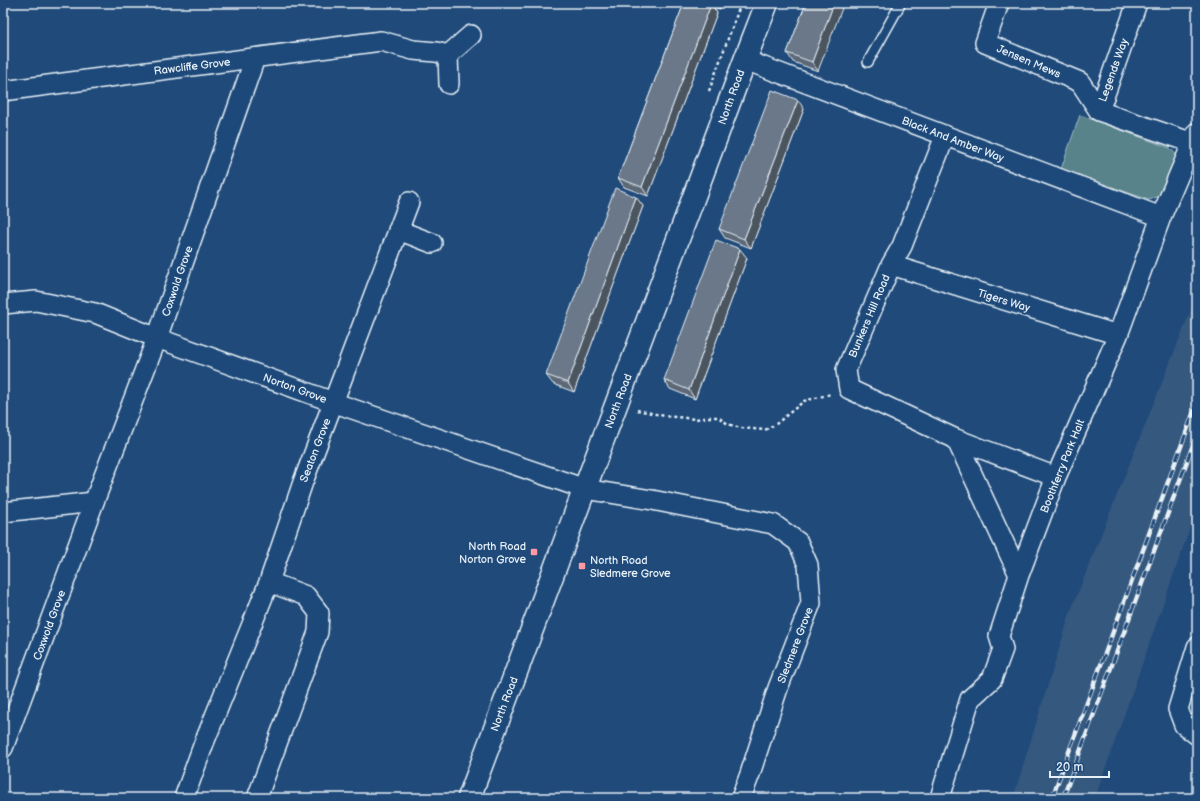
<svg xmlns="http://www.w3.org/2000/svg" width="1200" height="801" font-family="'Balsamiq Sans',sans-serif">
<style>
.built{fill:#36587e}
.green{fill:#58838a;stroke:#a0bac1}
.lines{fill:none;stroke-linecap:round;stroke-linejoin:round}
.lane-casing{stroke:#e8f1f8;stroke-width:12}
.street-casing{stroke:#e8f1f8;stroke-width:22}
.secondary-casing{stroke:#e8f1f8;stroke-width:25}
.path{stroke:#e8f1f8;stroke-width:2.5;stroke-dasharray:3 3;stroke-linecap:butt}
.lane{stroke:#1f4a7a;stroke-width:9}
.street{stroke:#1f4a7a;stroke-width:19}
.secondary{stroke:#1f4a7a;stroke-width:22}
.rail-casing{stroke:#e8f1f8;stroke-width:4.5}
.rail{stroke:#1f4a7a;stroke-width:3;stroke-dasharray:9;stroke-linecap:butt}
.wall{fill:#5c6776;stroke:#e8f1f8}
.shaded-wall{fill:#4b5460;stroke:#e8f1f8}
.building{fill:#6b7889;stroke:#e8f1f8}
.poi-dot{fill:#ff9aa2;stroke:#1f4a7a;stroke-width:1.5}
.labels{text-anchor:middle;stroke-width:4;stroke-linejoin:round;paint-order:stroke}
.street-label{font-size:11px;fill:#e8f1f8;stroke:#1f4a7a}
.poi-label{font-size:11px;fill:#e8f1f8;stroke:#1f4a7a;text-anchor:end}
</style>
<rect width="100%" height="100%" fill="#1f4a7a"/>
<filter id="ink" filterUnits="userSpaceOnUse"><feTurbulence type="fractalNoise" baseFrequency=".025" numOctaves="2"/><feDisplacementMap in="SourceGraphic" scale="8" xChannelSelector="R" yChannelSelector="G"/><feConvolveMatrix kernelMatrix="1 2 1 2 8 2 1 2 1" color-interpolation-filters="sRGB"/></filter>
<g filter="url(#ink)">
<path class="built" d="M 1197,295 L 1197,508 L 1095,798 L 1013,798 L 1071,610 Z"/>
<path class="green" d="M 1080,115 L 1170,148 L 1179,158 L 1162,195 L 1149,200 L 1061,169 Z"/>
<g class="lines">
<g class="lane-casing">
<path id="lane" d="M 868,62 L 901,3"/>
</g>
<g class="street-casing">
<path id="street" d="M 999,3 L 985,43 L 1080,82 L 1099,111
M 1137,3 L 1099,111 L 1193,143
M 745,60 L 1161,217
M 449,84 L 448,55 L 471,35
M 3,91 L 381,41 L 413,50 L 436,52 L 448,55
M 945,136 L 902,246 L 891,265 L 846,370 L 849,389 L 956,439 L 1056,477
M 398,230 L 432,243
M 891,265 L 1118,335
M 3,304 L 36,301 L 95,313 L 157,338 L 344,406 L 585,489 L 652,500 L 773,524 L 798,542 L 808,565 L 811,603 L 778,688 L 750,774 L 741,798
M 956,439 L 1019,575
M 3,512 L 94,502
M 1197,647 L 1178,709 L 1184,725 L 1197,735
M 3,748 L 94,502 L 157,338 L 255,58
M 184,798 L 204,743 L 269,582 L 303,482 L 409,202
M 257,798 L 318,632 L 319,613 L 306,596 L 269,582
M 940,798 L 970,699 L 992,679 L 1003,649 L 999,636 L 1019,575 L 1056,477 L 1118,335 L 1161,217 L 1197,132"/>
</g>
<g class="secondary-casing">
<path id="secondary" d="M 469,798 L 745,60 L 767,3"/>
</g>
<path class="path" d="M 709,91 L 741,3
M 637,410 L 665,416 L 696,419 L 710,417 L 718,417 L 728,424 L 740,428 L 765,430 L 776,424 L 804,401 L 831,394"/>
<use href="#lane" class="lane"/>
<use href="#street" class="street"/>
<use href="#secondary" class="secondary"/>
<g class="rail-casing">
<path id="rail" d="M 1052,798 L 1197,403
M 1063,798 L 1197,434"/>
</g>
<use href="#rail" class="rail"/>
</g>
<path class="wall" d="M 684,3 L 722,3 L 720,9 L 713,7 L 717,13 L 648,196 L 624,187 L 618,178 Z
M 806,3 L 818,71 L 793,62 L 787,53 Z
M 804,109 L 751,248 L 725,238 L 719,229 Z
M 643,206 L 574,392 L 553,384 L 546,375 Z
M 747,258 L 695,399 L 670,389 L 664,380 Z"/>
<path class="shaded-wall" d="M 715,3 L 722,3 L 720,9 Z
M 834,3 L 844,3 L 818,71 L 812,62 Z
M 711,4 L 717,13 L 648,196 L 642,187 Z
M 798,100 L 804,109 L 751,248 L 744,239 Z
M 636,197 L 643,206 L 574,392 L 568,383 Z
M 740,249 L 747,258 L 695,399 L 689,390 Z"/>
<path class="building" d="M 684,3 L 708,3 L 711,4 L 642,187 L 618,178 Z
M 806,3 L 834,3 L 812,62 L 787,53 Z
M 772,90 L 798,100 L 744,239 L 719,229 Z
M 615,188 L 636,197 L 568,383 L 546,375 Z
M 716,240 L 740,249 L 689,390 L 664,380 Z"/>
</g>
<g class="poi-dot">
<rect x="530" y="548" width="8" height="8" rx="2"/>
<rect x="578" y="562" width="8" height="8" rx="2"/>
</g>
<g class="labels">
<g class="street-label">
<text transform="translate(1029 61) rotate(23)" y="4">Jensen Mews</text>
<text transform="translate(192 66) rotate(-7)" y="4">Rawcliffe Grove</text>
<text transform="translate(1113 70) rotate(-70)" y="4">Legends Way</text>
<text transform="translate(731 97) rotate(-70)" y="4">North Road</text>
<text transform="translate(953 139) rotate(21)" y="4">Black And Amber Way</text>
<text transform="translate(177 281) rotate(-71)" y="4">Coxwold Grove</text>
<text transform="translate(1004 300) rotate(17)" y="4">Tigers Way</text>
<text transform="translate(869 316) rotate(-67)" y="4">Bunkers Hill Road</text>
<text transform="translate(295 388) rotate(20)" y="4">Norton Grove</text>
<text transform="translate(618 401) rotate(-69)" y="4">North Road</text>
<text transform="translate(315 450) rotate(-69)" y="4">Seaton Grove</text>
<text transform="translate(1062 466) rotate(-68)" y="4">Boothferry Park Halt</text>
<text transform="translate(49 625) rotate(-70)" y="4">Coxwold Grove</text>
<text transform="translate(795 645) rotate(-69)" y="4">Sledmere Grove</text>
<text transform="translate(504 704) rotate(-69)" y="4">North Road</text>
</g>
<g class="poi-label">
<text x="526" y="550">North Road<tspan x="526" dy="13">Norton Grove</tspan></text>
<text x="590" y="564" text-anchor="start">North Road<tspan x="590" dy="13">Sledmere Grove</tspan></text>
</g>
</g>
<rect width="1200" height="801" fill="none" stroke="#1f4a7a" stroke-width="16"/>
<rect x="8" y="8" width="1184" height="785" fill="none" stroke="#e8f1f8" stroke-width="1.5" filter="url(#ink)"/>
<path d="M1050 771v6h59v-6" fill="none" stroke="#e8f1f8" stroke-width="2"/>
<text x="1056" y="771" font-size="12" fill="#e8f1f8" stroke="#1f4a7a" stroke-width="3" paint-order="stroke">20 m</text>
</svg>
